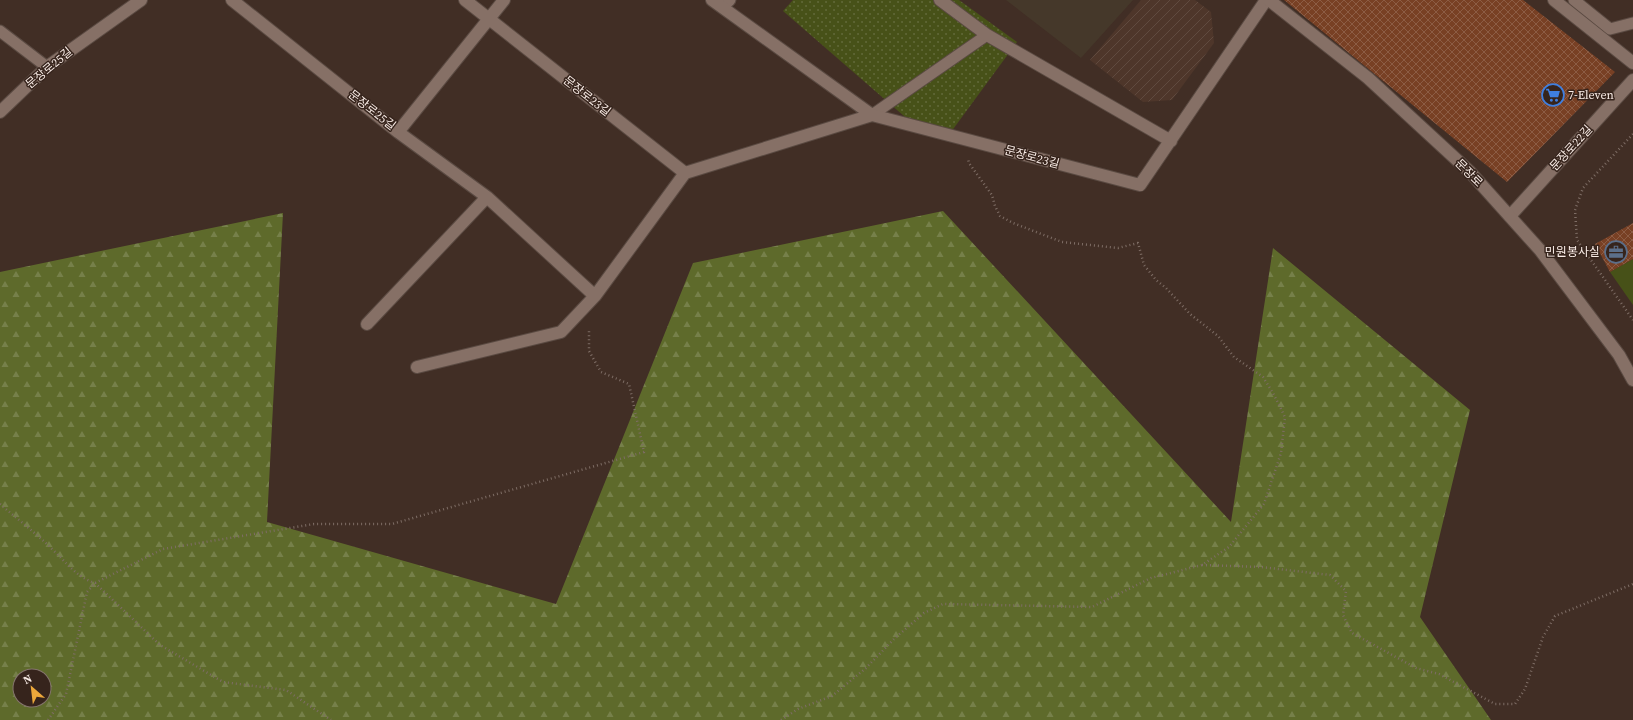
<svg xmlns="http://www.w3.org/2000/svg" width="1633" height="720" font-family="'Source Serif 4','Noto Sans KR',serif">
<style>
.commercial{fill:#45382a}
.industrial{fill:url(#industrial-furrows)}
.forest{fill:url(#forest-firs);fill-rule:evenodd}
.park{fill:url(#park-dots)}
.pitch{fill:#475118}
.building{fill:url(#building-cross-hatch)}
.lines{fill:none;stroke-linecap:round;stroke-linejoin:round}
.service-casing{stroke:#5a4a42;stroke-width:13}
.minor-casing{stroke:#5a4a42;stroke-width:14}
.tertiary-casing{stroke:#5a4a42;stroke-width:14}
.path{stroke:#7e6d65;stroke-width:2.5;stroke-dasharray:1 3;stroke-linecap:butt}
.service{stroke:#867066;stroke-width:11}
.minor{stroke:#867066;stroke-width:12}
.tertiary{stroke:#867066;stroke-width:12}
.labels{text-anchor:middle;stroke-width:3;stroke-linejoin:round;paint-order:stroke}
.street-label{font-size:12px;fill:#faede7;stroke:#36241c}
.poi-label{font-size:12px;fill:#faede7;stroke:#36241c;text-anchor:start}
</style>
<defs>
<pattern id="industrial-furrows" width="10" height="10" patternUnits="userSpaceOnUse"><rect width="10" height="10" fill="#4e362a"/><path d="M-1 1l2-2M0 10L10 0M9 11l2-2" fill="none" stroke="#604a3f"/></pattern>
<pattern id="forest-firs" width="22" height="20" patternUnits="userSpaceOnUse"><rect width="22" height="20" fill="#5e6a2b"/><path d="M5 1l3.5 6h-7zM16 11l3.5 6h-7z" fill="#76804a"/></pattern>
<pattern id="park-dots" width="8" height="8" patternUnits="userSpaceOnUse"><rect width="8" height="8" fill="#475118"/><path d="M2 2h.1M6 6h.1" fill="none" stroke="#626a3a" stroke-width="1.8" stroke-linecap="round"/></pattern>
<pattern id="building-cross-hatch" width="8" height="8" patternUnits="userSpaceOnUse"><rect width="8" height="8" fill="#784024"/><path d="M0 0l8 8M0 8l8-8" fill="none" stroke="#8c5c44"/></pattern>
</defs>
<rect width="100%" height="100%" fill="#412e25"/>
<path class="commercial" d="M 1006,0 L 1133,0 L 1081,58 Z"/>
<path class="industrial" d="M 1141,0 L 1195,0 L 1211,12 L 1214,43 L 1172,100 L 1143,102 L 1090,60 Z"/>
<path class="forest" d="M 943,211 L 1231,522 L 1273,248 L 1470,410 L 1420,617 L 1491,720 L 0,720 L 0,272 L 283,213 L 267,522 L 556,604 L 693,263 ZM 20,676 L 44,676 L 44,700 L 20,700 Z"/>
<path class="park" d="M 793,0 L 959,0 L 1017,42 L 951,132 L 912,123 L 783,11 Z"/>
<path class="pitch" d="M 1633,259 L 1633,305 L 1610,272 Z"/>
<path class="building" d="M 1284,0 L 1523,0 L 1615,72 L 1507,182 Z
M 1633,223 L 1633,259 L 1610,272 L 1595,244 Z"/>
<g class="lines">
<g class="service-casing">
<path id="service" d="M 1574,0 L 1610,29 L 1633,23
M 722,7 L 730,0
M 0,31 L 47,67
M 872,115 L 987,35"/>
</g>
<g class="minor-casing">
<path id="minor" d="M 232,0 L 398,132 L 504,0
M 465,0 L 685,173
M 712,0 L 872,115 L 1140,185 L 1266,0
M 940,0 L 987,35 L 1171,141
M 1554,0 L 1633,63
M 0,112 L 47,67 L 141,0
M 398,132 L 487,197 L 595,296
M 1510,216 L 1633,80
M 367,324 L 487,197
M 417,367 L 561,332 L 595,296 L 685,173 L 872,115"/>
</g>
<g class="tertiary-casing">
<path id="tertiary" d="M 1269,0 L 1368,78 L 1470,172 L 1540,250 L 1619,355 L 1633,380"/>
</g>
<path class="path" d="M 1633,134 L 1583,188 L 1575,210 L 1577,240 L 1633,320
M 0,504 C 17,519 36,533 52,549 C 66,562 76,577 95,583 L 160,645 L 223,682 L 286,690 L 331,720
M 1202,565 L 1261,567 L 1330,575 L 1346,591 L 1343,615 L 1352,633 L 1416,668 L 1439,674 L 1495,704 L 1515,704 L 1525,689 L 1543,637 L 1555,616 L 1633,584
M 48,720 L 66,694 L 87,592 L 95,583 L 163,549 L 314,524 L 392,524 L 644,452 L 629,384 L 601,372 L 589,351 L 589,330
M 781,720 L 798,709 L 832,696 L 866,668 L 895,638 L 924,613 L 943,604 L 1092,607 L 1151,578 L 1202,565 L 1229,547 L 1264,504 L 1281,453 L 1285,417 L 1273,393 L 1263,377 L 1234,357 L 1218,336 L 1190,314 L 1166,288 L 1156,280 L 1144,265 L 1138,243 L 1118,248 L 1062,242 L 1013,223 L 1000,216 L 995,206 L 992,195 L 969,163 L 968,159"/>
<use href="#service" class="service"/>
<use href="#minor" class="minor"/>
<use href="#tertiary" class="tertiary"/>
</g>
<defs>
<g id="supermarket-ring" transform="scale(1.15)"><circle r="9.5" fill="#36241c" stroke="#3f7fe0" stroke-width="1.5"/><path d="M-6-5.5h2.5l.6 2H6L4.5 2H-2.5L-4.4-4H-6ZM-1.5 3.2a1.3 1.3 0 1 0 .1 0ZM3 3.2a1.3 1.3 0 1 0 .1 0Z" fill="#3f7fe0"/></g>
<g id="office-ring" transform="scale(1.15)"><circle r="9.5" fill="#36241c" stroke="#5c6f8a" stroke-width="1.5"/><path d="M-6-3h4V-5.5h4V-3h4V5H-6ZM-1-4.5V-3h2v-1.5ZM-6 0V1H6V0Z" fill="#5c6f8a"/></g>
</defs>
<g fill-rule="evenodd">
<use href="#supermarket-ring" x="1553" y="95"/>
<use href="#office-ring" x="1616" y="252"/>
</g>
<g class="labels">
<g class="street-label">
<text transform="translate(49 68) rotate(-40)" y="4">문장로25길</text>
<text transform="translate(587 96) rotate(38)" y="4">문장로23길</text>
<text transform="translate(372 110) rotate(38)" y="4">문장로25길</text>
<text transform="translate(1571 148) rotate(-48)" y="4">문장로22길</text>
<text transform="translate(1032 157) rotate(15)" y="4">문장로23길</text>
<text transform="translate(1469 173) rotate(45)" y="4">문장로</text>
</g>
<g class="poi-label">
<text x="1568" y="99">7-Eleven</text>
<text x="1600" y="256" text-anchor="end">민원봉사실</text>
</g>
</g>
<g transform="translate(32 688) rotate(332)"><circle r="19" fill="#36241c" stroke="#84746d"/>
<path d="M0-3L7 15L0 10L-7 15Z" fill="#eda83b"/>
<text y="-6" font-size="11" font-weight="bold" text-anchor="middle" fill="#faede7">N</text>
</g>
</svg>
